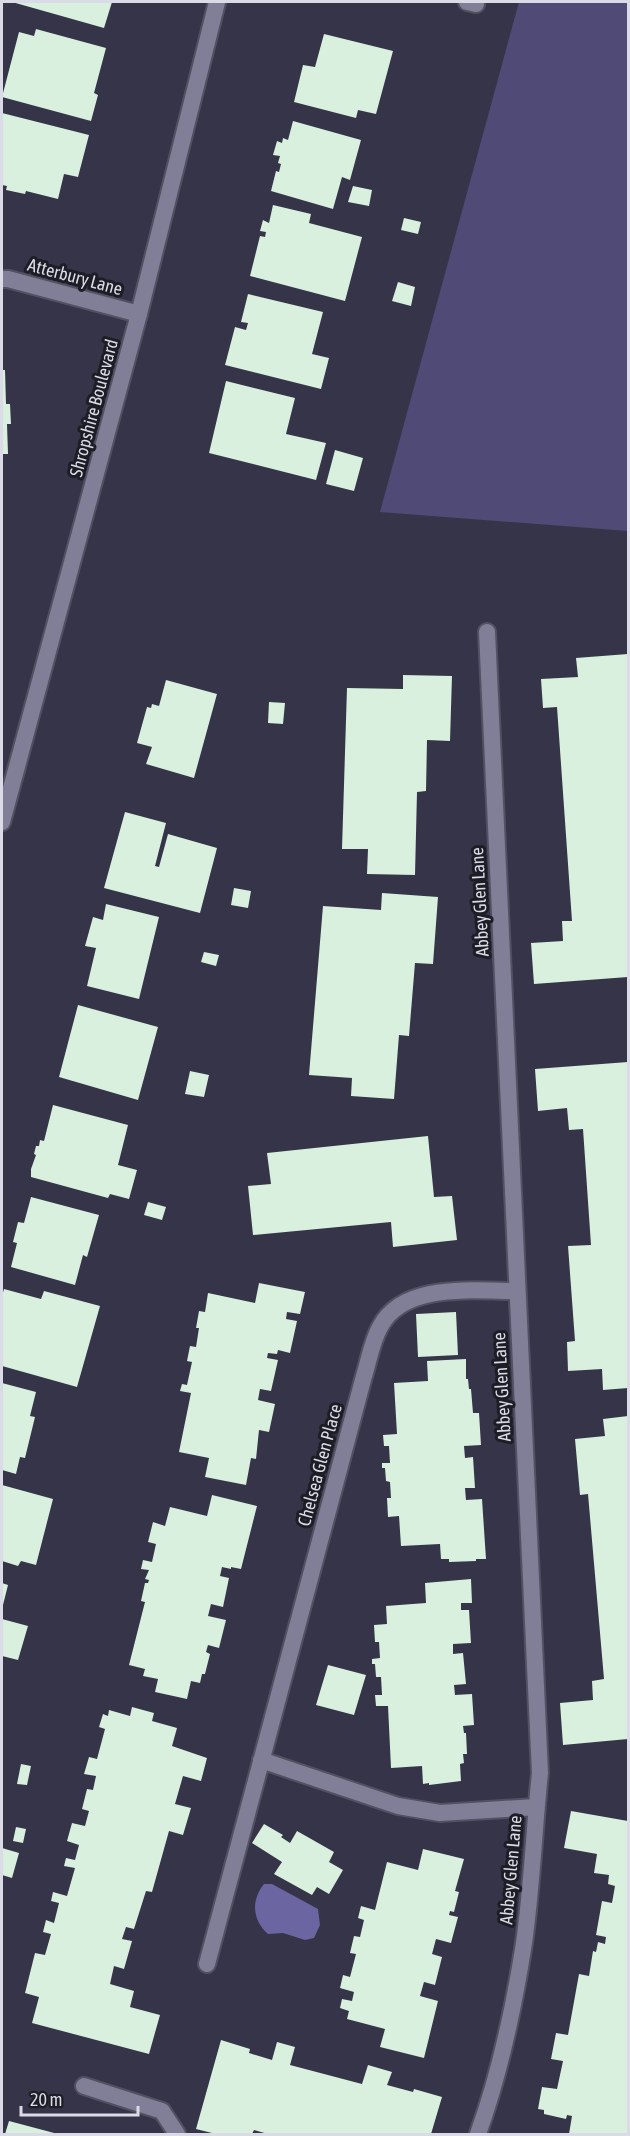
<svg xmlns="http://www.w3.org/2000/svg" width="630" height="2136" font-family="'Asap Condensed',sans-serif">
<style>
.green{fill:#4f4b76}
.water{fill:#6b65a1}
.building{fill:#d8f0dd}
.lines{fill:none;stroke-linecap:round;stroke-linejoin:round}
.minor-casing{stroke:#525162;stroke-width:20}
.tertiary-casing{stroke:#525162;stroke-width:20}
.minor{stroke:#807f97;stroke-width:16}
.tertiary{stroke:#807f97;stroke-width:16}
.labels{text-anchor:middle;stroke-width:6;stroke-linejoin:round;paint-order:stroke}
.street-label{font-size:18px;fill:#dbdbe8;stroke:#1d1d26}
</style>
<rect width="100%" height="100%" fill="#353448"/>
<path class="green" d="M 519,2 L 628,2 L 628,531 L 380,512 Z"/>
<path class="water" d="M 264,1884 L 272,1884 L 318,1909 L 320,1925 L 314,1938 L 305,1940 L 283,1933 L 268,1934 C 252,1920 251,1900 264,1884 Z"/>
<path class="building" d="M 12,2 L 112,2 L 104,28 Z
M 36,29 L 106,48 L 94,93 L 98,95 L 91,121 L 2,97 L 19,32 L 34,36 Z
M 324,34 L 393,51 L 376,114 L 358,110 L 356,118 L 294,102 L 303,65 L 315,67 Z
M 2,113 L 89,135 L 78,177 L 64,174 L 58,199 L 26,191 L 25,194 L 6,190 L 7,186 L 2,185 Z
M 293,121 L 361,140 L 350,180 L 342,177 L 333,209 L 271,191 L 276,171 L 279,172 L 281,164 L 278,163 L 280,156 L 273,155 L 277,141 L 282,143 L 283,138 L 288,140 Z
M 353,186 L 372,190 L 369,206 L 348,202 Z
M 273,205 L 311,214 L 309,223 L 362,237 L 345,301 L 250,276 L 260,236 L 265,237 L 266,232 L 260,231 L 263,220 L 269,223 Z
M 404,218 L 421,222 L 418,234 L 401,230 Z
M 398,282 L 415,287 L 411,306 L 392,301 Z
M 248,294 L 323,312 L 312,354 L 329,358 L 321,389 L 225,365 L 235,327 L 246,330 L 248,323 L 241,322 Z
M 2,370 L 5,370 L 6,404 L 10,404 L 11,424 L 7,424 L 8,454 L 2,454 Z
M 226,381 L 295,398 L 286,434 L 326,443 L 316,480 L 209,453 Z
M 335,450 L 363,458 L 354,491 L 326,484 Z
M 628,654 L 628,977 L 534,984 L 531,943 L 563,941 L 562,921 L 572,921 L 557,707 L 543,708 L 541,679 L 578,677 L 576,658 Z
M 403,675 L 452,676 L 450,741 L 427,740 L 426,791 L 417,792 L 415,875 L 367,874 L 368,849 L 342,849 L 347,688 L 403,689 Z
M 166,680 L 217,694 L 194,778 L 146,764 L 152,747 L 137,743 L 147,707 L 151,708 L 152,704 L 159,706 Z
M 269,702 L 285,703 L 283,724 L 268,723 Z
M 125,812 L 166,823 L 155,866 L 159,867 L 168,834 L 217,848 L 200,913 L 104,888 Z
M 234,888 L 251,891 L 248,908 L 231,905 Z
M 382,893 L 438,897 L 433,964 L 415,963 L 409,1036 L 399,1035 L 394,1099 L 351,1096 L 352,1078 L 309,1075 L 323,906 L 381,910 Z
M 106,904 L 159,917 L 139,999 L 87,986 L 96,948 L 85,946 L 93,917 L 103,920 Z
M 204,952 L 219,955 L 216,966 L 201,962 Z
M 78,1005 L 158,1027 L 138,1100 L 59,1077 Z
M 628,1062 L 628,1388 L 603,1390 L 602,1369 L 568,1371 L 567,1342 L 575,1341 L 568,1246 L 591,1245 L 583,1129 L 569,1130 L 567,1108 L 538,1111 L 535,1069 Z
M 190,1071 L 209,1075 L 204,1097 L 185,1094 Z
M 53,1105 L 128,1125 L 118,1165 L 137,1170 L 129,1199 L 110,1194 L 108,1198 L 31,1177 L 31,1169 L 36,1155 L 34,1154 L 36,1146 L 39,1146 L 40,1140 L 44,1141 Z
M 428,1136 L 434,1197 L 452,1196 L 457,1240 L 393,1247 L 391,1222 L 253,1235 L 248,1186 L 271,1184 L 267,1153 Z
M 31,1197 L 99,1215 L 87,1257 L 83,1255 L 75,1285 L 11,1267 L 17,1243 L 13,1242 L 18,1222 L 24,1223 Z
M 148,1202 L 166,1207 L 162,1220 L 144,1215 Z
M 259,1283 L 305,1292 L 300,1314 L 287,1312 L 286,1319 L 297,1321 L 290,1353 L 278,1350 L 277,1354 L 268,1353 L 267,1358 L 278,1360 L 271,1391 L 260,1389 L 258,1400 L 275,1404 L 269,1432 L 259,1430 L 256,1459 L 251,1458 L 246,1485 L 205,1477 L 209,1458 L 179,1452 L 191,1393 L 180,1391 L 182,1384 L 187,1385 L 192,1362 L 187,1361 L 190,1346 L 196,1347 L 199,1328 L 196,1328 L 199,1311 L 205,1312 L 208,1293 L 255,1303 Z
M 4,1289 L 41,1299 L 44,1291 L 100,1306 L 77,1387 L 2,1366 L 2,1296 Z
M 456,1312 L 458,1355 L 418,1357 L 416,1314 Z
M 466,1359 L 466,1379 L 468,1379 L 469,1389 L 471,1389 L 473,1413 L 479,1413 L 481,1445 L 464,1446 L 465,1458 L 473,1457 L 475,1488 L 465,1488 L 466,1500 L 482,1499 L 486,1559 L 476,1559 L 476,1561 L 449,1562 L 449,1559 L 441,1559 L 440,1544 L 401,1546 L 399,1516 L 388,1517 L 387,1498 L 391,1498 L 390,1482 L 386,1481 L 385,1468 L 382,1468 L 382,1463 L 390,1463 L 389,1446 L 384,1446 L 383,1435 L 397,1434 L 394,1383 L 428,1381 L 427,1361 Z
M 2,1383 L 36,1392 L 30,1416 L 35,1417 L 25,1458 L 20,1457 L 16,1474 L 2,1470 Z
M 628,1416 L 628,1739 L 563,1745 L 560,1703 L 593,1700 L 592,1681 L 604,1679 L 588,1494 L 580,1495 L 575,1439 L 605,1436 L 603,1419 Z
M 2,1485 L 53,1499 L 36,1565 L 21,1561 L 18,1566 L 2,1561 Z
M 212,1495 L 257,1506 L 241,1569 L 231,1567 L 231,1569 L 222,1567 L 220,1576 L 229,1578 L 223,1607 L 211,1604 L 208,1616 L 226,1620 L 219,1648 L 208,1645 L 206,1652 L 210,1654 L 205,1674 L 202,1674 L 200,1683 L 191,1681 L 187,1699 L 155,1692 L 158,1679 L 143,1676 L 145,1669 L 129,1665 L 145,1602 L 141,1601 L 145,1583 L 148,1583 L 149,1580 L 145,1579 L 149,1570 L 141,1569 L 143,1560 L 152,1562 L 156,1544 L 148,1542 L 153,1522 L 165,1526 L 170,1507 L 207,1516 Z
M 471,1579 L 472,1603 L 461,1603 L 461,1610 L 469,1610 L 471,1643 L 453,1644 L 453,1654 L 463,1653 L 466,1684 L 454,1685 L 455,1695 L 472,1694 L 474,1725 L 463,1726 L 464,1733 L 466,1733 L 467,1754 L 463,1754 L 464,1763 L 460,1764 L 461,1781 L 429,1785 L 429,1783 L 423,1784 L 422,1766 L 391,1768 L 388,1706 L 376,1706 L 375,1695 L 382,1695 L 381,1677 L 376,1677 L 375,1664 L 372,1664 L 372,1659 L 380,1658 L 379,1642 L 375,1642 L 374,1625 L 387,1624 L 386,1606 L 426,1603 L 425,1583 Z
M 2,1583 L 8,1585 L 2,1609 Z
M 2,1619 L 28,1626 L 18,1660 L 2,1656 Z
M 328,1665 L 366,1675 L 354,1715 L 316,1705 Z
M 132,1707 L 154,1713 L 152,1721 L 177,1728 L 172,1746 L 207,1758 L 201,1781 L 183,1776 L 175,1804 L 191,1808 L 183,1835 L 169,1831 L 152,1892 L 146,1891 L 134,1929 L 126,1927 L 122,1939 L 132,1941 L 124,1969 L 114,1966 L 110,1984 L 134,1991 L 130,2007 L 160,2015 L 149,2054 L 32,2023 L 39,1997 L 25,1993 L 35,1953 L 45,1955 L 51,1934 L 43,1932 L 46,1920 L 54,1923 L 59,1903 L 51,1901 L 53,1892 L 67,1896 L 75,1868 L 64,1866 L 66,1858 L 75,1860 L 79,1845 L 67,1841 L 72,1823 L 85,1826 L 89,1811 L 82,1809 L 87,1789 L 93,1790 L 96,1776 L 84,1774 L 89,1757 L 97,1759 L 105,1729 L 99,1727 L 103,1714 L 108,1716 L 109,1710 L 130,1716 Z
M 21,1764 L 31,1766 L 27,1785 L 17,1784 Z
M 571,1811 L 628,1821 L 628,2134 L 569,2134 L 572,2116 L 567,2115 L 566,2119 L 544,2114 L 544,2110 L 538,2109 L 542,2087 L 557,2089 L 563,2061 L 551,2059 L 556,2033 L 568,2035 L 579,1974 L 589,1976 L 593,1951 L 596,1952 L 598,1942 L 605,1944 L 606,1937 L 596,1935 L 602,1901 L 612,1903 L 615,1886 L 608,1884 L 609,1875 L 594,1873 L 597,1854 L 564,1848 Z
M 264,1824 L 283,1835 L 281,1837 L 290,1843 L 297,1831 L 334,1852 L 329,1862 L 343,1870 L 329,1894 L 317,1887 L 312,1895 L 274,1874 L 282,1862 L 252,1843 Z
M 16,1827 L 26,1829 L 23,1843 L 13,1841 Z
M 2,1848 L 19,1853 L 12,1878 L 2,1875 Z
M 423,1849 L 464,1859 L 455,1891 L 459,1892 L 454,1912 L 450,1911 L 449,1915 L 458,1917 L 451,1943 L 436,1939 L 432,1954 L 442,1957 L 435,1985 L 424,1982 L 420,1996 L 438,2001 L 424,2058 L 380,2047 L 385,2029 L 347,2019 L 349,2011 L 340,2008 L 342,1999 L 352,2001 L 354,1992 L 340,1988 L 343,1975 L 350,1977 L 356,1954 L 350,1953 L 354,1936 L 360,1937 L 364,1920 L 358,1918 L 361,1906 L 375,1910 L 387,1862 L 418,1870 Z
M 221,2040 L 250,2049 L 249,2053 L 272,2060 L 277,2042 L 295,2047 L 290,2065 L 362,2084 L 368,2065 L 392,2072 L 387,2085 L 413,2092 L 414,2089 L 442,2097 L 431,2134 L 268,2134 L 254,2130 L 252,2134 L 216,2134 L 196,2129 Z
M 9,2121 L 58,2134 L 5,2134 Z"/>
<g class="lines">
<g class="minor-casing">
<path id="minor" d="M 467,2 L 476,4
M 2,279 L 8,279 L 139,314
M 261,1760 L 398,1806 L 440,1813 L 536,1807
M 207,1964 L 364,1376 C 369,1360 372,1341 380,1327 C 403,1282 474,1291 517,1291
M 84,2086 L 162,2111 L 177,2134
M 478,2134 C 500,2073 514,2007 524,1943 C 532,1887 534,1829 540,1773 L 487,632"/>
</g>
<g class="tertiary-casing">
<path id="tertiary" d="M 2,822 L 139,314 L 217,2"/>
</g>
<use href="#minor" class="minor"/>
<use href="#tertiary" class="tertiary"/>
</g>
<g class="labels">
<g class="street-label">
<text transform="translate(75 277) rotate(15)" y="6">Atterbury Lane</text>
<text transform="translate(94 408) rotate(-75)" y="6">Shropshire Boulevard</text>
<text transform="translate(480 902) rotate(-93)" y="6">Abbey Glen Lane</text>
<text transform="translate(502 1387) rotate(-93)" y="6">Abbey Glen Lane</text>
<text transform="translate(320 1465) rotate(-75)" y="6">Chelsea Glen Place</text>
<text transform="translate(511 1870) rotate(-85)" y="6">Abbey Glen Lane</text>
</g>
</g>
<rect width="630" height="2136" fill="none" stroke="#dbdbe8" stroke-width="6"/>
<path d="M21 2106v9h117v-9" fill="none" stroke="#dbdbe8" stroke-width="3"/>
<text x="30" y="2106" font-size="18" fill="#dbdbe8" stroke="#1d1d26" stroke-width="4.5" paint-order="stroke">20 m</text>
</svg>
